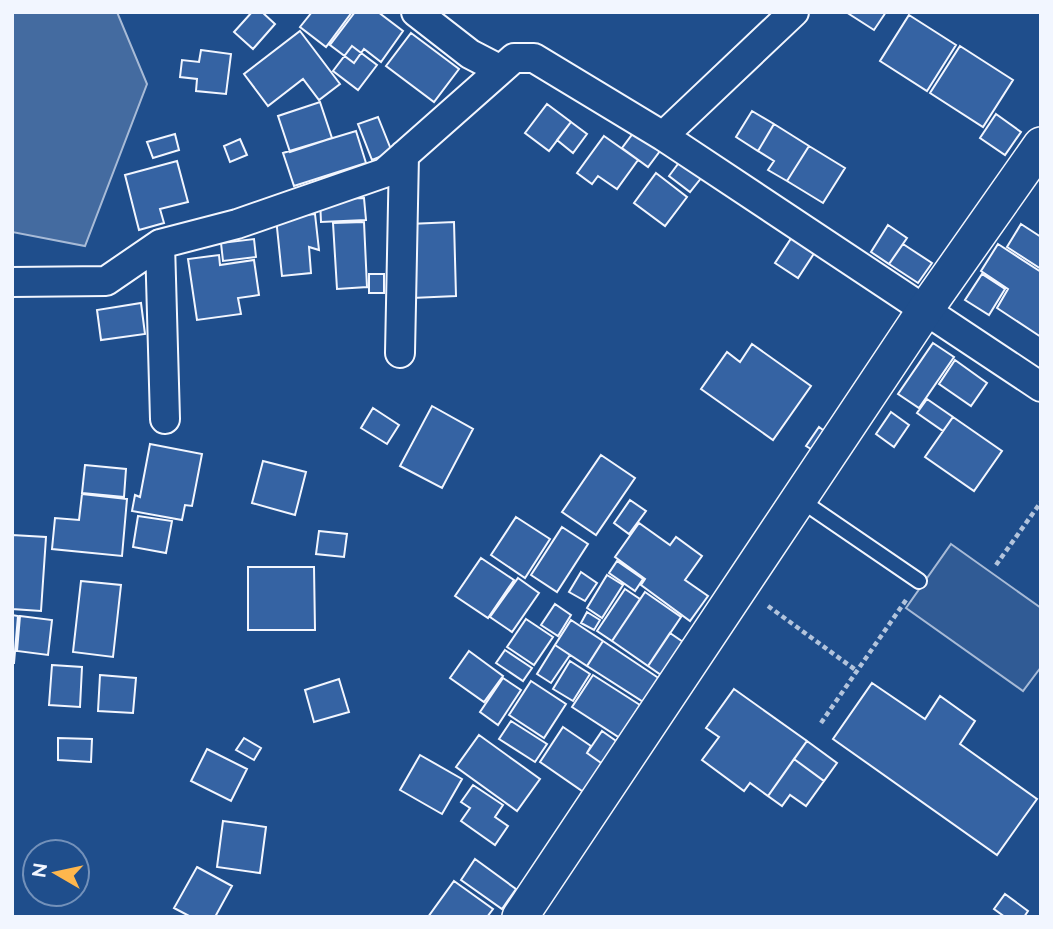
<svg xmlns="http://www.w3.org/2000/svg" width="1053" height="929" font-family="Raleway,sans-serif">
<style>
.built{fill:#305b95;stroke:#a8bbd7;stroke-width:2}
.water{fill:#446ba0;stroke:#a8bbd7;stroke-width:2}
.building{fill:#3563a3;stroke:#f2f6ff;stroke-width:2}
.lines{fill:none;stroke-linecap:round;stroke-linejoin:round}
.service-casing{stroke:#f2f6ff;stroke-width:18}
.minor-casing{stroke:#f2f6ff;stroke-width:32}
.tertiary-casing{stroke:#f2f6ff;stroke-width:38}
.path{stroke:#b3c4dc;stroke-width:4.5;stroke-dasharray:5 3.5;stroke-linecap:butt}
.service{stroke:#1f4e8c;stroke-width:14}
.minor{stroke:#1f4e8c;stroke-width:28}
.tertiary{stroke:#1f4e8c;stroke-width:35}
</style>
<rect width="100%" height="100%" fill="#1f4e8c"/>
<path class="built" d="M 951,544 L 1041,608 L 1041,667 L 1023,691 L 906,608 Z"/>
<path class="water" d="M 12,12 L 117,12 L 147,84 L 85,246 L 12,232 Z"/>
<path class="building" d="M 252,12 L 262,12 L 275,24 L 253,49 L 234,32 Z
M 312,12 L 352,12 L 326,47 L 300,27 Z
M 355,12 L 378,12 L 403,31 L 381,62 L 364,49 L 354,63 L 330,45 Z
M 846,12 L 886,12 L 874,30 Z
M 909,15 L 956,45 L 927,91 L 880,61 Z
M 300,31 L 340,84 L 319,100 L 303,79 L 268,106 L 244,74 Z
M 411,33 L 459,69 L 434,102 L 386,66 Z
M 352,46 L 377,65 L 358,90 L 333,71 Z
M 960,46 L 1013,80 L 983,127 L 930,93 Z
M 201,50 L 231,54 L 226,94 L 196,91 L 197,79 L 180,77 L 182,60 L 199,62 Z
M 320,102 L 332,138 L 290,152 L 278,116 Z
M 547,104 L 571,122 L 549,151 L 525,133 Z
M 752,111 L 774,124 L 758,151 L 736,137 Z
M 996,114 L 1021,132 L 1005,155 L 980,138 Z
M 378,117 L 392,152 L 372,160 L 358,124 Z
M 571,122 L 587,134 L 573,153 L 557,140 Z
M 774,124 L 809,146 L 787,181 L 768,170 L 774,161 L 758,151 Z
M 637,128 L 663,147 L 648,167 L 622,148 Z
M 356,131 L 366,163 L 294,186 L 283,153 Z
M 175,134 L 179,150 L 153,158 L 147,142 Z
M 604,136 L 638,160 L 617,189 L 598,176 L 592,184 L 577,173 Z
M 240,139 L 247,155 L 230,162 L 224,146 Z
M 809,146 L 845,168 L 823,203 L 787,181 Z
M 681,160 L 702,177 L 690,192 L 669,176 Z
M 177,161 L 188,202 L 160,209 L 164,223 L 139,230 L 125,175 Z
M 656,173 L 687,197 L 665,226 L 634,203 Z
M 364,198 L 366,220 L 321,222 L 320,199 Z
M 315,214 L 319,250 L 309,247 L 311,273 L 282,276 L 276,218 Z
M 364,222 L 367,287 L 337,289 L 333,223 Z
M 454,222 L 456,296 L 412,298 L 409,224 Z
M 1021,224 L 1041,237 L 1041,269 L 1007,247 Z
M 888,225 L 907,238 L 889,264 L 871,252 Z
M 792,237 L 815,252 L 798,278 L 775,263 Z
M 254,239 L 256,257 L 223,261 L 221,243 Z
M 903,244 L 932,263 L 918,283 L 889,264 Z
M 998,244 L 1041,272 L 1041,337 L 997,308 L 1008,289 L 981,271 Z
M 219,255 L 220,265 L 254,260 L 259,295 L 238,298 L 241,314 L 197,320 L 188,259 Z
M 369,274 L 384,274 L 384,293 L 369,293 Z
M 982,274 L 1005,289 L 989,315 L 965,300 Z
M 141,303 L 145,334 L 101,340 L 97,310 Z
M 933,343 L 954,357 L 919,408 L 898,394 Z
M 752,344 L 811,386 L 773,440 L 701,389 L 727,352 L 740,362 Z
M 955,360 L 987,383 L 971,406 L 939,384 Z
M 927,399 L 953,417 L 943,431 L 917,413 Z
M 432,406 L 473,429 L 442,488 L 400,466 Z
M 373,408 L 399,425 L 387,444 L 361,428 Z
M 891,412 L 909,425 L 894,447 L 876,434 Z
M 953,417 L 1002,451 L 974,491 L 925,457 Z
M 819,427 L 831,436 L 819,454 L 806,446 Z
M 150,444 L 202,454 L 192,506 L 185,505 L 182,520 L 132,511 L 135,495 L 140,497 Z
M 601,455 L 635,478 L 596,535 L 562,512 Z
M 263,461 L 306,472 L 295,515 L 252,503 Z
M 85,465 L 126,469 L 124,497 L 82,493 Z
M 82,494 L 127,499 L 122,556 L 52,549 L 55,518 L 79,520 Z
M 630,500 L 646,511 L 629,534 L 614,523 Z
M 138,516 L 172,521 L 166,553 L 133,547 Z
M 516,517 L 550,539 L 525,578 L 491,555 Z
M 639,523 L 670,545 L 676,537 L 702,556 L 685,580 L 708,596 L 690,621 L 641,585 L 645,579 L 615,557 Z
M 562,527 L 588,544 L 557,592 L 531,575 Z
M 319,531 L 347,534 L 344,557 L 316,554 Z
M 12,535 L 46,537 L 41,611 L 12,609 Z
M 481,558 L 514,580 L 488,618 L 455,596 Z
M 617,561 L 643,579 L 635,591 L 609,573 Z
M 248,567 L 314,567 L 315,630 L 248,630 Z
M 581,572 L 597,583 L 585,601 L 569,592 Z
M 607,575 L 623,585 L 602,618 L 587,608 Z
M 518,578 L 539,593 L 512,632 L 490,617 Z
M 81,581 L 121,585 L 113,657 L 73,652 Z
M 625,589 L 640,599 L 612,641 L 597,631 Z
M 645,592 L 681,617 L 648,666 L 612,641 Z
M 555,604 L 571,615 L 558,636 L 541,625 Z
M 587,612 L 600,620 L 594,630 L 581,623 Z
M 12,615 L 18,616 L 14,663 L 12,663 Z
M 20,616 L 52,620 L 48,655 L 17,651 Z
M 526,619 L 553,637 L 534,665 L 507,647 Z
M 571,620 L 603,641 L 587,666 L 555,645 Z
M 670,633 L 686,644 L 664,677 L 648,666 Z
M 603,641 L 660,679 L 645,703 L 587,666 Z
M 555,645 L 570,655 L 551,683 L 537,674 Z
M 505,650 L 532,668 L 523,681 L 496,663 Z
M 469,651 L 503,676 L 484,702 L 450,678 Z
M 570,661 L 590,674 L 573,701 L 553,689 Z
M 52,665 L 82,667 L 80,707 L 49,705 Z
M 100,675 L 136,678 L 133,713 L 98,711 Z
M 593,675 L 640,705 L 620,738 L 572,707 Z
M 503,678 L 521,690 L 498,725 L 480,712 Z
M 339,679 L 349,712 L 314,722 L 305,690 Z
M 531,681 L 566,704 L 544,738 L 509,715 Z
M 872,683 L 925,719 L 940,696 L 975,721 L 960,744 L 1037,799 L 997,855 L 833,739 Z
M 734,689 L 807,741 L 768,796 L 750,783 L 744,791 L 702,760 L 719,737 L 706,728 Z
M 511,721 L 547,744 L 535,762 L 499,739 Z
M 563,727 L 591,746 L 587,753 L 604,765 L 585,793 L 540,762 Z
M 602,731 L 619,743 L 604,765 L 587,753 Z
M 479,735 L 540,779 L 517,811 L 456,767 Z
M 58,738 L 92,739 L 91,762 L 58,760 Z
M 244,738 L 261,748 L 254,760 L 236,750 Z
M 807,741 L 837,763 L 824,781 L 794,759 Z
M 207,749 L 247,769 L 231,801 L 191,781 Z
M 420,755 L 462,779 L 442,814 L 400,790 Z
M 794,759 L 824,781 L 806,806 L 790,795 L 782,806 L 768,796 Z
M 473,785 L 503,805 L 495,817 L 508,826 L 495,845 L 461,821 L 470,808 L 461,802 Z
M 223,821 L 266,827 L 260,873 L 217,867 Z
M 475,859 L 516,889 L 502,909 L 461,880 Z
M 197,867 L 232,886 L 215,917 L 191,917 L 174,908 Z
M 454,881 L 493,909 L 487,917 L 428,917 Z
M 1005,894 L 1028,911 L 1024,917 L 1005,917 L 994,909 Z"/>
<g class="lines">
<g class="service-casing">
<path id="service" d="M 799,499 L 919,581"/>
</g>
<g class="minor-casing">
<path id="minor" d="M 416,12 L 470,54 L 499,69
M 663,136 L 794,12
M 160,244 L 165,419
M 12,282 L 106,281 L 160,244 L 237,224 L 384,173 L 514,58 L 534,58 L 663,136 L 1041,387
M 400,353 L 404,155"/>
</g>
<g class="tertiary-casing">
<path id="tertiary" d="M 520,917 L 925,310 L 1041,145"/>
</g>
<path class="path" d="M 996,565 L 1041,502
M 768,606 L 857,671
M 821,723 L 906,600"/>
<use href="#service" class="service"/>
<use href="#minor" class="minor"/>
<use href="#tertiary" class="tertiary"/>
</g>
<rect width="1053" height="929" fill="none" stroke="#f2f6ff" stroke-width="28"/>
<g transform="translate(56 873) rotate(279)"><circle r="33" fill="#1f4e8c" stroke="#7391ba" stroke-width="2"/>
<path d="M0-5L12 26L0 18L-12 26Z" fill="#ffb74d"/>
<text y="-10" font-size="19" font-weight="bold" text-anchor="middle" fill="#f2f6ff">N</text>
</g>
</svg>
